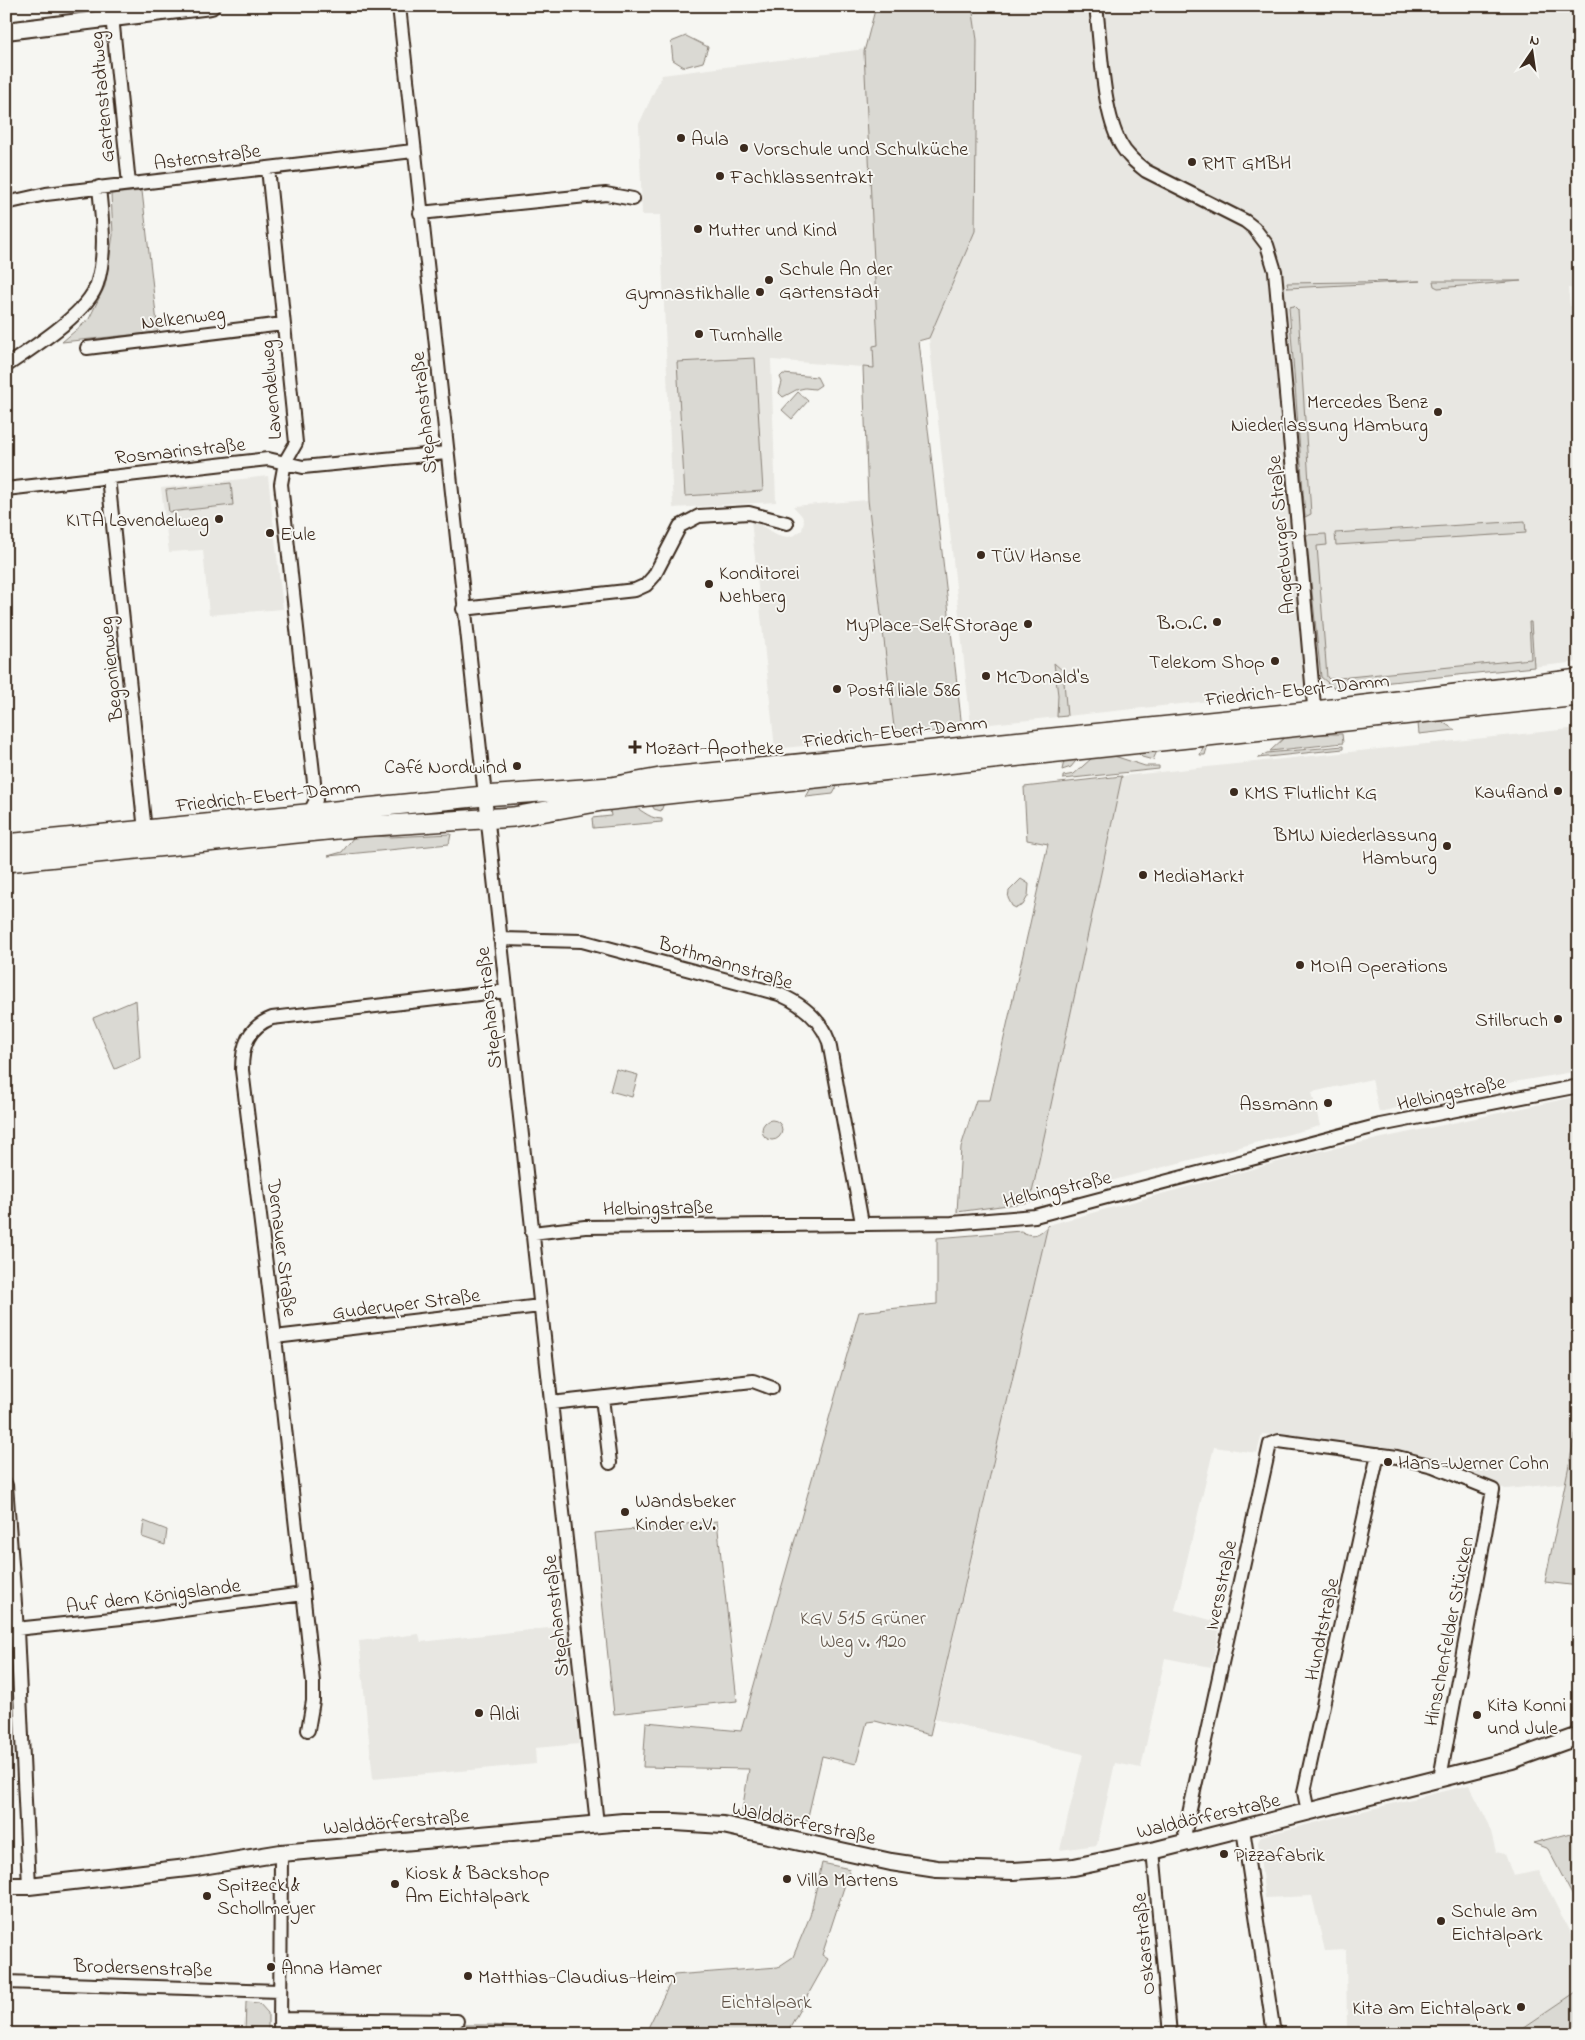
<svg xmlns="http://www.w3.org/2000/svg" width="1585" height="2040" font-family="'Indie Flower',sans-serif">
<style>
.built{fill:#e8e7e2}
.green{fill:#dad9d3;stroke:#8a8278}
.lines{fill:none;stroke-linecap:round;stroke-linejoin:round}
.minor-casing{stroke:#3b2a1e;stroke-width:16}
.tertiary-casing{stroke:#3b2a1e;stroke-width:20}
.secondary-casing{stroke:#3b2a1e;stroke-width:22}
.minor{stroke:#f6f6f2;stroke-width:12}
.tertiary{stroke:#f6f6f2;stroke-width:16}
.secondary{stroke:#f6f6f2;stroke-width:19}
.poi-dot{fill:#3b2a1e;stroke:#f6f6f2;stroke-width:2}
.labels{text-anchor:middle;stroke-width:4;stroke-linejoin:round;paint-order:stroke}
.street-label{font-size:20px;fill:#3b2a1e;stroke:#f6f6f2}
.poi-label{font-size:20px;fill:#3b2a1e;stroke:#f6f6f2;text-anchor:start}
.park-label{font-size:20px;fill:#63564b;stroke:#f6f6f2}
</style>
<rect width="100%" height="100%" fill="#f6f6f2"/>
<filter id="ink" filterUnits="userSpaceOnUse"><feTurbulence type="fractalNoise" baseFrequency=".02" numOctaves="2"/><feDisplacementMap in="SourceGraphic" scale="10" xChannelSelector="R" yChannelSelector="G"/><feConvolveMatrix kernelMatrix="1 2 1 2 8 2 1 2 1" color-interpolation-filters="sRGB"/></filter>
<g filter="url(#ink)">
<path class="built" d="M 972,6 L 1579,6 L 1579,289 L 1568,288 L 1570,306 L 1579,306 L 1579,662 L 971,726 L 929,338 L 975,231 L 977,40 Z
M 865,49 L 878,345 L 873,346 L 874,368 L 771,360 L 776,502 L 673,508 L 660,215 L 642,215 L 639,124 L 662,75 Z
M 268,476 L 283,609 L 209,615 L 203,550 L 169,552 L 161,488 Z
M 868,500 L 895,736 L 775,749 L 751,520 L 778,535 L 788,537 L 795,535 L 802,530 L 804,522 L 802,516 L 793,506 Z
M 1579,728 L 1579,1071 L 1514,1082 L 1379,1112 L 1372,1079 L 1312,1092 L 1320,1126 L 1030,1202 L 1122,776 Z
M 1579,1096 L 1579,1416 L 1566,1483 L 1506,1489 L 1407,1455 L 1374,1447 L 1262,1434 L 1257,1453 L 1214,1447 L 1175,1610 L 1221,1623 L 1211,1667 L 1165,1658 L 1141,1768 L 1115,1763 L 1097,1845 L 1060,1850 L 1083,1754 L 935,1719 L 1048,1225 L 1307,1154 Z
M 567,1626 L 579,1744 L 535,1748 L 536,1764 L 373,1779 L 359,1641 L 419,1634 L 421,1642 Z
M 1469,1785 L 1489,1824 L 1496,1852 L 1505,1854 L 1513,1876 L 1539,1871 L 1579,1951 L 1579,1990 L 1514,2034 L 1347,2034 L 1346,1950 L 1325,1951 L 1312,1896 L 1265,1898 L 1258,1842 L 1261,1836 Z"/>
<path class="green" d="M 876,6 L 972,6 L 977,40 L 975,231 L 929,338 L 918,341 L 962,728 L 895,736 L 868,500 L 863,367 L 874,368 L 873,346 L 878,345 L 864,52 Z
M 686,36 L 708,47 L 703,62 L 684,67 L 673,60 L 671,42 Z
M 142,191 L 158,332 L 62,342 L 89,319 L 105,286 L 113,235 L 111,194 Z
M 1420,281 L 1288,288 L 1287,283 Z
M 1433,281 L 1521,281 L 1438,288 L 1434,286 Z
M 1294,306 L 1298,310 L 1311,514 L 1305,517 L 1289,307 Z
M 755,358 L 763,491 L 685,496 L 677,362 Z
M 783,374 L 817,377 L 821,385 L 815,389 L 805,388 L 796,390 L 783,397 L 779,393 L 782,382 L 780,377 Z
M 798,392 L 808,401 L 792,419 L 782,410 Z
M 231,483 L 233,505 L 169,512 L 166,490 Z
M 1525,521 L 1526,533 L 1336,545 L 1335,533 Z
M 1326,534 L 1327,545 L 1317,546 L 1327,677 L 1329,679 L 1531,659 L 1529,622 L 1531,622 L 1534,667 L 1334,688 L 1321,677 L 1306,535 Z
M 1054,663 L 1063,671 L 1067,716 L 1057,717 L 1058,695 Z
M 1428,720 L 1441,721 L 1455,730 L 1419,734 L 1418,723 Z
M 1317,734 L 1342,734 L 1343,743 L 1270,751 L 1285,737 Z
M 1202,744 L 1207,748 L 1205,755 L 1200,755 L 1203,747 L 1157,751 L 1153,760 L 1142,757 L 1137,752 Z
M 1343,746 L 1343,749 L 1258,758 L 1267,753 Z
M 1108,754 L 1145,766 L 1159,766 L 1159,769 L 1063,779 L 1063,776 L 1074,774 L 1092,758 Z
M 1079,757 L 1071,767 L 1062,770 L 1064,761 L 838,785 L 833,794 L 806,797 L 811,788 L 664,803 L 661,811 L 654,809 L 652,805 Z
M 1122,776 L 1030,1202 L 957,1212 L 961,1147 L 976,1100 L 990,1100 L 1048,844 L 1027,840 L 1024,787 Z
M 625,805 C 640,805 646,819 662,819 L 662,822 L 593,828 L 592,818 L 611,816 L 610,810 Z
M 451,834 L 449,844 L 328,856 L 342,852 L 353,838 L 359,835 L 391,837 Z
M 1021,879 L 1029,884 L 1028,896 L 1023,905 L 1016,908 L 1012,906 L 1008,898 L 1009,891 Z
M 136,1000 L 140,1058 L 115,1069 L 93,1018 Z
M 616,1069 L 638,1075 L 632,1097 L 610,1091 Z
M762 1130a10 10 0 1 1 20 0a10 10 0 1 1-20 0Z
M 1048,1225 L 930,1735 L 875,1721 L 867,1722 L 856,1764 L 822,1756 L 806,1825 L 742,1811 L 749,1769 L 643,1767 L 646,1722 L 741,1731 L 859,1312 L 937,1304 L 937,1238 L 1021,1231 C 1032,1238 1040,1235 1048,1225 Z
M 1579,1416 L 1579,1586 L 1545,1582 Z
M 144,1521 L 167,1530 L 165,1545 L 142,1537 Z
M 717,1521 L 737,1701 L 614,1714 L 595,1533 Z
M 1579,1831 L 1579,1908 L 1548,1849 L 1533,1843 Z
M 822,1863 L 850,1869 L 822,1955 L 828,1959 L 786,2034 L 645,2034 L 674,1975 L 778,1967 L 793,1957 L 810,1916 Z
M 1579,1990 L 1579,2034 L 1514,2034 Z
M 246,2002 L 259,2003 L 268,2013 L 268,2034 L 238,2034 L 245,2033 Z
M 420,2025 L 491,2025 L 597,2034 L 419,2034 Z"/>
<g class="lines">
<g class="minor-casing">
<path id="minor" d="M 111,6 L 129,184
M 399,6 L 597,1824
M 1096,6 C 1101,45 1102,110 1120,143 C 1126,155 1136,163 1146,171 L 1245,221 L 1254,228 L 1267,245 L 1275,271 L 1315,717
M 268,168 L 296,443 L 285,462 L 281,484 L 316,800 L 309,814
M 6,203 L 46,194 L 413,151
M 420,213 L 606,194 L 633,199
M 87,348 L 283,324
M 6,366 C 32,348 88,313 97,284 C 107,253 102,219 99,187
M 108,477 L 145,831 L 140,835
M 6,489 L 268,459 L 303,467 L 446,453
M 463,609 L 635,590 L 646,585 L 654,576 L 680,526 L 699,516 L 749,513 L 787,523
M 500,939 L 582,941 L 779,994 C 802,1004 820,1018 829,1042 L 862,1223
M 532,1233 L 585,1227 L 952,1223 L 1035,1216 L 1380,1125 L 1579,1086
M 275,1337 L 540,1306
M 602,1398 L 610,1463
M 551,1403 L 753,1381 L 772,1388
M 6,1485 L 17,1630 L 29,1886
M 6,1630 L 131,1617 L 303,1594
M 308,1730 L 313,1701 L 313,1682 L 275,1337 L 242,1070 C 242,1046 248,1027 272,1018 L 505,991
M 1308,1812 L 1304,1792 L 1378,1454
M 1243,1829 L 1274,2034
M 1188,1842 L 1185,1832 L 1270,1444 L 1279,1441 L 1397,1457 L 1433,1466 L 1493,1490 L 1440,1778
M 1153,1850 L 1170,2034
M 6,1982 L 279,1991
M 280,2019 L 457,2021
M 280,2034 L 281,1853"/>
</g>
<g class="tertiary-casing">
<path id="tertiary" d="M 6,31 L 211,6
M 6,1886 L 29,1886 L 196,1867 L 281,1853 L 623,1822 L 675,1822 L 723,1825 L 891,1862 L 937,1869 L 1014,1871 L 1074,1867 L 1156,1850 L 1473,1770 L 1512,1760 L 1579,1736"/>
</g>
<g class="secondary-casing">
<path id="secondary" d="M 6,844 L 484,796 L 611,787 L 660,778 L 1315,711 L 1579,679
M 6,862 L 357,827 L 513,817 L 602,801 L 1579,696"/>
</g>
<use href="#minor" class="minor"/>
<use href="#tertiary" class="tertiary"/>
<use href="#secondary" class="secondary"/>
</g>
</g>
<g class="poi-dot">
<circle cx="681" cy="138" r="5"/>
<circle cx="744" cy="148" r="5"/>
<circle cx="1192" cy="162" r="5"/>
<circle cx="720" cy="176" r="5"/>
<circle cx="698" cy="229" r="5"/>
<circle cx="769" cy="280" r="5"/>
<circle cx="760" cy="292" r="5"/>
<circle cx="699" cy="334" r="5"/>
<circle cx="1438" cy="412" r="5"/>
<circle cx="219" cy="519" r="5"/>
<circle cx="270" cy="533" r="5"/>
<circle cx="981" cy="555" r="5"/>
<circle cx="709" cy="584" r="5"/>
<circle cx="1217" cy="622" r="5"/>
<circle cx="1028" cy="624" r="5"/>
<circle cx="1275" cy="661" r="5"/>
<circle cx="986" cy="676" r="5"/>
<circle cx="837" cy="689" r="5"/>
<path d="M632.5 739.5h5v5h5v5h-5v5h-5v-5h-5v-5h5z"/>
<circle cx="517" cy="766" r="5"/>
<circle cx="1558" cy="791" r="5"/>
<circle cx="1234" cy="792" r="5"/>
<circle cx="1447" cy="846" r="5"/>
<circle cx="1143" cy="875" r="5"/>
<circle cx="1300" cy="965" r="5"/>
<circle cx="1558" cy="1019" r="5"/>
<circle cx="1328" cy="1103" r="5"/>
<circle cx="1388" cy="1462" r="5"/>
<circle cx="625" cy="1512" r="5"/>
<circle cx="479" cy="1713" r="5"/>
<circle cx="1477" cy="1715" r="5"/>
<circle cx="1224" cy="1854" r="5"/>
<circle cx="787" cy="1879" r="5"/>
<circle cx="395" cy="1884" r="5"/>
<circle cx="207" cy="1896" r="5"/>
<circle cx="1441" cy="1921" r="5"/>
<circle cx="271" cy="1967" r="5"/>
<circle cx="468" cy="1976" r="5"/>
<circle cx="1521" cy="2007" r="5"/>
</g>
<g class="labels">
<g class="street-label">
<text transform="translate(101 97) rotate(-95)" y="7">Gartenstadtweg</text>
<text transform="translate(207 156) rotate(-7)" y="7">Asternstraße</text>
<text transform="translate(183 317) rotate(-7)" y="7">Nelkenweg</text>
<text transform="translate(270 390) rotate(-95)" y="7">Lavendelweg</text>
<text transform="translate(423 413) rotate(-96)" y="7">Stephanstraße</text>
<text transform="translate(180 450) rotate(-6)" y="7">Rosmarinstraße</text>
<text transform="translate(1280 535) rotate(-95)" y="7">Angerburger Straße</text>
<text transform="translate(110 669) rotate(-96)" y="7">Begonienweg</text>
<text transform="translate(1297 689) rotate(-6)" y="7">Friedrich-Ebert-Damm</text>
<text transform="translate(895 731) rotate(-6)" y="7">Friedrich-Ebert-Damm</text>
<text transform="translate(268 795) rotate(-6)" y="7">Friedrich-Ebert-Damm</text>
<text transform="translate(726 962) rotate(17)" y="7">Bothmannstraße</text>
<text transform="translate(488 1008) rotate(-96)" y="7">Stephanstraße</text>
<text transform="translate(1451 1092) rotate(-12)" y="7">Helbingstraße</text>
<text transform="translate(1057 1188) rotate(-13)" y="7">Helbingstraße</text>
<text transform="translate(658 1207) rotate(-1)" y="7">Helbingstraße</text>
<text transform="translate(283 1248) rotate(83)" y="7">Dernauer Straße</text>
<text transform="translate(406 1303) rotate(-7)" y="7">Guderuper Straße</text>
<text transform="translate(1220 1585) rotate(-78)" y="7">Iversstraße</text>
<text transform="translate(153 1595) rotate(-7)" y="7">Auf dem Königslande</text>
<text transform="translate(555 1616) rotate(-96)" y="7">Stephanstraße</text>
<text transform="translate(1321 1629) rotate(-78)" y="7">Hundtstraße</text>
<text transform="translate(1448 1631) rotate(-79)" y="7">Hinschenfelder Stücken</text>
<text transform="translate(1208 1815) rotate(-13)" y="7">Walddörferstraße</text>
<text transform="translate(396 1821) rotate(-5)" y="7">Walddörferstraße</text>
<text transform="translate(804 1822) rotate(12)" y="7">Walddörferstraße</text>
<text transform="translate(1143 1944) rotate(-95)" y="7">Oskarstraße</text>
<text transform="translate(143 1967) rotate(2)" y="7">Brodersenstraße</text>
</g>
<g class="poi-label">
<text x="691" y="145">Aula</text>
<text x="754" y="155">Vorschule und Schulküche</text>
<text x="1202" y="169">RMT GMBH</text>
<text x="730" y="183">Fachklassentrakt</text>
<text x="708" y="236">Mutter und Kind</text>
<text x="779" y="275">Schule An der<tspan x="779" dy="23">Gartenstadt</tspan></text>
<text x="750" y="299" text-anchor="end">Gymnastikhalle</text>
<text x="709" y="341">Turnhalle</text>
<text x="1428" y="408" text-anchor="end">Mercedes Benz<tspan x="1428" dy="23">Niederlassung Hamburg</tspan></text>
<text x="209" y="526" text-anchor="end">KITA Lavendelweg</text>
<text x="280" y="540">Eule</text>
<text x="991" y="562">TÜV Hanse</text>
<text x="719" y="579">Konditorei<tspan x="719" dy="23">Nehberg</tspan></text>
<text x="1207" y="629" text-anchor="end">B.O.C.</text>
<text x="1018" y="631" text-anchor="end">MyPlace-SelfStorage</text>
<text x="1265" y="668" text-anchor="end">Telekom Shop</text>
<text x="996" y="683">McDonald's</text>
<text x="847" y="696">Postfiliale 586</text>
<text x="645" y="754">Mozart-Apotheke</text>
<text x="507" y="773" text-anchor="end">Café Nordwind</text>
<text x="1548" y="798" text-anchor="end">Kaufland</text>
<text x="1244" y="799">KMS Flutlicht KG</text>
<text x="1437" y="841" text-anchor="end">BMW Niederlassung<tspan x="1437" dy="23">Hamburg</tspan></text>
<text x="1153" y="882">MediaMarkt</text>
<text x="1310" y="972">MOIA Operations</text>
<text x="1548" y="1026" text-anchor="end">Stilbruch</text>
<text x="1318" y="1110" text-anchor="end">Assmann</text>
<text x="1398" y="1469">Hans-Werner Cohn</text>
<text x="635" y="1507">Wandsbeker<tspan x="635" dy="23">Kinder e.V.</tspan></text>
<text x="1487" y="1711">Kita Konni<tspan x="1487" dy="23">und Jule</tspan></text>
<text x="489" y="1720">Aldi</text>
<text x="1234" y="1861">Pizzafabrik</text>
<text x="405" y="1879">Kiosk &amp; Backshop<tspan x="405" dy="23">Am Eichtalpark</tspan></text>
<text x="797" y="1886">Villa Martens</text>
<text x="217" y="1891">Spitzeck &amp;<tspan x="217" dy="23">Schollmeyer</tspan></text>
<text x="1451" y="1917">Schule am<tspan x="1451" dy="23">Eichtalpark</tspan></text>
<text x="281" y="1974">Anna Hamer</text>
<text x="478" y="1983">Matthias-Claudius-Heim</text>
<text x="1511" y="2014" text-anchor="end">Kita am Eichtalpark</text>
</g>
<g class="park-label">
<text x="863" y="1624">KGV 515 Grüner<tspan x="863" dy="23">Weg v. 1920</tspan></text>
<text x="766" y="2008">Eichtalpark</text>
</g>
</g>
<rect width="1585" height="2040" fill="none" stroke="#f6f6f2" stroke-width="25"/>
<rect x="12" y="12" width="1560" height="2015" fill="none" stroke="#3b2a1e" stroke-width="2" filter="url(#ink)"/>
<g transform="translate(1532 52) rotate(13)" stroke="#f6f6f2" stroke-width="4" paint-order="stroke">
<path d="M0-4L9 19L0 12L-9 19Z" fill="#3b2a1e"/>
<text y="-8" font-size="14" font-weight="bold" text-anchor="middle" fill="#3b2a1e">N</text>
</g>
</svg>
